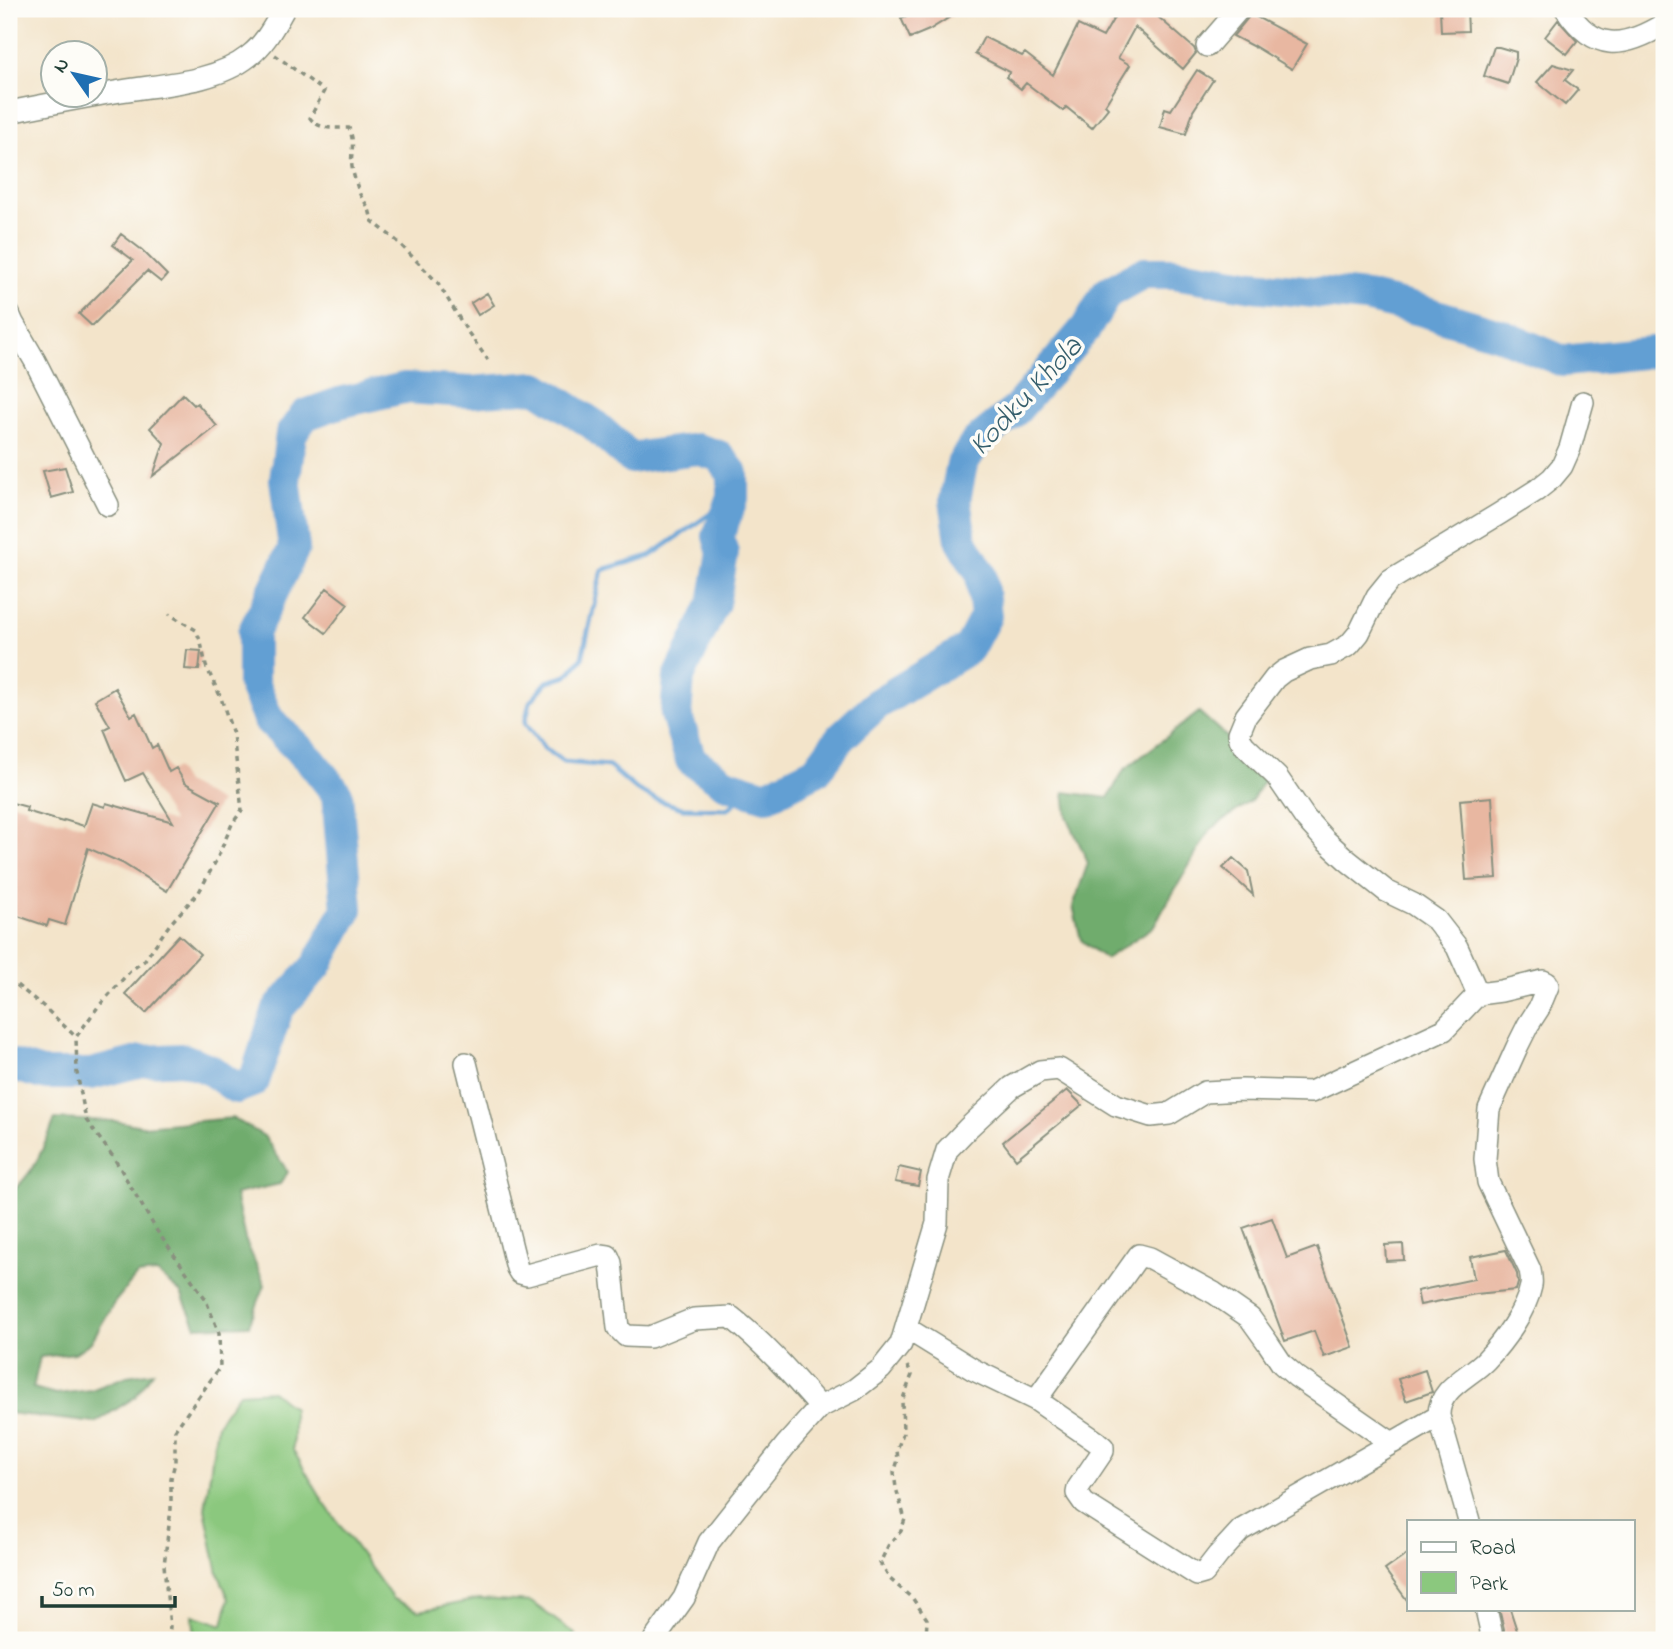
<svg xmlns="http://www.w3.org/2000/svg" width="1673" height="1649" font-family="'Indie Flower',sans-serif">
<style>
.green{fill:#8bc87e;stroke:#558259;stroke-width:2}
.forest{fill:#70ac6d;stroke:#487450;stroke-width:2}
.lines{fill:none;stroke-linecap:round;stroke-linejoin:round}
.stream{stroke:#629fd3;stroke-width:5}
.river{stroke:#629fd3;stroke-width:32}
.building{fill:#e8b7a1}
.minor-casing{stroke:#89907f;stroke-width:24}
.path{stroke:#89907f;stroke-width:3.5;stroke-dasharray:5 5;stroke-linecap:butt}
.minor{stroke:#fff;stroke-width:21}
.labels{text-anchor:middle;stroke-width:7;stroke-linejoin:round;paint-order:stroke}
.water-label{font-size:30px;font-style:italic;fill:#365f6c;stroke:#fdfcf7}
</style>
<rect width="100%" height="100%" fill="#fdfcf7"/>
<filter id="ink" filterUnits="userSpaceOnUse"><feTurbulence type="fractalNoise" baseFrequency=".0143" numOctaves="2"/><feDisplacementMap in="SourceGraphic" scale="14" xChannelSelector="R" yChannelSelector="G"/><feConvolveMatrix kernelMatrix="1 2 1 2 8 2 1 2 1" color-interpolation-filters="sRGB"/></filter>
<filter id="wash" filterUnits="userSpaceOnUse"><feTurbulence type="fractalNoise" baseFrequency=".00686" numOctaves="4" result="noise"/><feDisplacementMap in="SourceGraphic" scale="28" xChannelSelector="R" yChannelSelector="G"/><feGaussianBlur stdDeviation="1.57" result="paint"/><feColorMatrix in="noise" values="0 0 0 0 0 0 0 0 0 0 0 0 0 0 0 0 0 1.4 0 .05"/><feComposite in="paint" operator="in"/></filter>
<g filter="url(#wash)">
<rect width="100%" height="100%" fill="#f3e4ca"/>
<path class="green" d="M 272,1391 L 293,1408 L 293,1450 L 324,1503 L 393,1599 L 419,1611 L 480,1599 L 531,1602 L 575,1634 L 572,1640 L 195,1640 L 193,1615 L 223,1625 L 229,1599 L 218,1573 L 205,1509 L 217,1424 L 239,1393 Z"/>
<path class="forest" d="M 1199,712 L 1268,774 L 1252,800 L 1210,830 L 1153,927 L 1105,959 L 1081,940 L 1073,906 L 1088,863 L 1067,816 L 1064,792 L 1108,798 L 1124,770 Z
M 233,1118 L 264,1136 L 288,1172 L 280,1184 L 235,1194 L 245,1239 L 265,1285 L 249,1325 L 196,1327 L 181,1293 L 157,1273 L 137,1275 L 114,1303 L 91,1342 L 75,1353 L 40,1357 L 33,1388 L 56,1394 L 91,1390 L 127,1376 L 153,1372 L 135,1397 L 95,1423 L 9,1413 L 9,1193 C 34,1176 44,1146 55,1119 L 115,1121 L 143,1126 Z"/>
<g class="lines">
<path class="stream" d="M 733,498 L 650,556 L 602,570 L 582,658 L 567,676 L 547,682 L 530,702 L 525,723 L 544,748 L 563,762 L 609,766 L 637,790 L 655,799 L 682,808 L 727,809 L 750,791"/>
<path class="river" d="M 9,1064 L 42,1074 L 91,1074 L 142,1061 L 183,1059 L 209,1069 L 236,1088 L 254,1081 L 278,1009 L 317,965 L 347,909 L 337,794 L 312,762 L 268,719 L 253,683 L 253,633 L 294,548 L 285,479 L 291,434 L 305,415 L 339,403 L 404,388 L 471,392 L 536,387 L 593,424 L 631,458 L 697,449 L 719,456 L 733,474 L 733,498 L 718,536 L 723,553 L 714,603 L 679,677 L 676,714 L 691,760 L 725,783 L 766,796 L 816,771 L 841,737 L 877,704 L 969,648 L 986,616 L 981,574 L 961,540 L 955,500 L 962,464 L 976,442 L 1016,410 L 1086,328 L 1107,293 L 1143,273 L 1173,273 L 1253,286 L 1366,297 L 1420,310 L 1499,334 L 1563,361 L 1652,352 L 1664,352"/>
</g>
<g id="blocks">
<path class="building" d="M 924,9 L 963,9 L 929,30 L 910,38 L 901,18 Z
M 1119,9 L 1149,9 L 1194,48 L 1196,53 L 1183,69 L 1135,27 L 1118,58 L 1130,65 L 1105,105 L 1108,108 L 1092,128 L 1066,107 L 1063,111 L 1026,83 L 1021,89 L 1006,77 L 1010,72 L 975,54 L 984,37 L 1022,56 L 1025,53 L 1053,75 L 1078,25 L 1103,37 Z
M 1440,9 L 1467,9 L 1468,31 L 1441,32 Z
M 1251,14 L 1307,44 L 1292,69 L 1254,46 L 1254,47 L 1233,36 Z
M 1558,20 L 1577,41 L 1567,54 L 1545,37 Z
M 1494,47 L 1499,47 L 1516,52 L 1516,58 L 1508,84 L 1484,76 Z
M 1553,64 L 1573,70 L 1565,80 L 1578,90 L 1565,105 L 1537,82 Z
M 1197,70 L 1213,80 L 1193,111 L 1186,134 L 1160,127 L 1165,108 L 1171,110 Z
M 121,234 L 142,250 L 167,275 L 161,282 L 147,271 L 92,326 L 79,314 L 133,260 L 113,245 Z
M 487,293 L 494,305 L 478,315 L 471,303 Z
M 183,394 L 194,405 L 197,403 L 217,426 L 153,476 L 164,443 L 150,428 Z
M 65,467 L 73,492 L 51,498 L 43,471 Z
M 327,588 L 348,604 L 326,633 L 305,617 Z
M 187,650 L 201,651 L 199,670 L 185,669 Z
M 115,688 L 131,716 L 136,713 L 152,748 L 157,745 L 169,772 L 176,768 L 185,783 L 220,802 L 167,891 L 122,863 L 88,848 L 65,925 L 49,920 L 47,926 L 9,913 L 9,802 L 27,807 L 26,811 L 63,822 L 64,820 L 84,826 L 92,803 L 105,807 L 106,803 L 173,822 L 143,773 L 126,781 L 118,763 L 104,729 L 110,726 L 95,700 Z
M 1492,797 L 1497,878 L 1466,880 L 1460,800 Z
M 1233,858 L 1248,871 L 1253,895 L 1223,868 Z
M 179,935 L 200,954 L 146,1013 L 125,994 Z
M 1067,1090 L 1082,1105 L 1016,1159 L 1003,1142 Z
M 899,1167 L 921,1172 L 918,1186 L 895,1182 Z
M 1272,1218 L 1287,1258 L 1317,1247 L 1353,1347 L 1324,1357 L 1314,1331 L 1285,1341 L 1243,1228 Z
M 1403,1244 L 1404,1260 L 1386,1261 L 1385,1245 Z
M 1506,1250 L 1517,1274 L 1518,1283 L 1516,1290 L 1476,1294 L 1420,1305 L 1417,1291 L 1474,1279 L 1470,1257 Z
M 1425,1370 L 1432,1392 L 1406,1401 L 1398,1379 Z
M 1409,1553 L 1409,1603 L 1385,1570 Z
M 1499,1609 L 1510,1609 L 1520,1640 L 1503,1640 L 1504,1629 Z"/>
</g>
</g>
<g filter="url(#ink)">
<use href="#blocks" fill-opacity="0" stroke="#89907f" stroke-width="2"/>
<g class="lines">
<g class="minor-casing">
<path id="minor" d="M 1566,9 C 1594,52 1623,49 1664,24
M 1207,46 L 1239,9
M 9,112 C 44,105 79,98 115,92 C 158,84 214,84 249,56 C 265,44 274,26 284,9
M 9,314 L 13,323 L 35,361 L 108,505
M 466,1063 L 517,1268 L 520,1273 L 527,1275 L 601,1255 L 608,1256 L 611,1263 L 618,1328 L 626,1336 L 650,1337 L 694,1319 L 731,1317 C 765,1344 792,1375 820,1407
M 906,1328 L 974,1370 L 1036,1400 L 1097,1442 L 1103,1447 L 1103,1451 L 1078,1488 L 1077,1493 L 1084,1503 L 1197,1575 L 1204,1573 L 1218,1555 L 1241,1530 L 1439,1416
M 1036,1400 L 1139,1255 L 1150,1258 L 1214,1293 L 1250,1318 L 1268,1343 L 1282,1364 L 1297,1377 L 1392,1443
M 1469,1521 L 1439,1416 C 1438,1388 1470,1377 1486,1360 C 1503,1342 1526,1311 1531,1286 C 1532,1281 1531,1275 1530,1270 L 1488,1182 L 1485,1159 L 1489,1109 L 1517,1047 L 1528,1025 L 1539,1008 L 1548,986 L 1547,983 L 1543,981 L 1501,991 L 1478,994 L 1457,947 L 1436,920 L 1413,904 L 1386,891 L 1347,860 L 1325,840 L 1305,818 L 1277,777 L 1244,745 L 1240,739 L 1239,733 L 1246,716 L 1275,678 L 1284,671 L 1310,659 L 1331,655 L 1349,645 L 1359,633 L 1377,596 L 1390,580 L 1499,514 L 1537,490 L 1552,478 L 1562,466 L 1570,448 L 1583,402
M 1486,1609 L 1491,1631 L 1490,1640
M 654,1640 L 684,1598 L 709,1542 L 786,1445 L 820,1407 L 854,1390 L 881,1369 L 901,1344 L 937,1223 L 938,1180 L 947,1150 L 968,1128 L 1012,1087 L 1040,1071 L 1059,1069 L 1116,1105 L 1151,1116 L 1169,1114 L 1205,1092 L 1242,1090 L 1311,1092 L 1444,1030 L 1478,994"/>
</g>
<path class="path" d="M 275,55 L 324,91 L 310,118 C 319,130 334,128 349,128 C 356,145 350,151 352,167 C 353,174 356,182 358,189 C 361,201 371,205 371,220 L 397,241 L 438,283 L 467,331 L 488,360
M 9,979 L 43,1006 L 76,1037
M 907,1366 L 912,1375 L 902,1401 L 903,1433 L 897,1450 L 898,1460 L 894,1473 L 896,1488 L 905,1519 L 901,1531 L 888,1546 L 880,1563 L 890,1579 L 913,1599 L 927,1619 L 926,1640
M 168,1640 L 170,1627 L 164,1565 L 171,1509 L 171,1478 L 175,1463 L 175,1430 L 220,1367 L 219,1333 L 205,1298 L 157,1231 L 114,1158 L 86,1120 L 77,1073 L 76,1037 L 98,1007 L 131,970 L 144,961 L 170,924 L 199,892 L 217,859 L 232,824 L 242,810 L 233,734 L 221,698 L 206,666 L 201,643 L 196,630 L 169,614"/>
<use href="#minor" class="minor"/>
</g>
</g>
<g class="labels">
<g class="water-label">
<text transform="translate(1025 395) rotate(-47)" y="10">Kodku Khola</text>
</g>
</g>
<rect width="1673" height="1649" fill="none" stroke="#fdfcf7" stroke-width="35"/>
<rect x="1407" y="1520" width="228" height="91" fill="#fdfcf7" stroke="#a4b0a9" stroke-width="2"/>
<rect x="1421" y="1542" width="35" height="10" fill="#ffffff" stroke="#a4b0a9" stroke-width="2"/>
<text x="1470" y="1554" font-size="21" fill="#1f3d34">Road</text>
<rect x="1421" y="1572" width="35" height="21" fill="#8bc87e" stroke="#a4b0a9" stroke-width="2"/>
<text x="1470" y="1590" font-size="21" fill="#1f3d34">Park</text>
<g transform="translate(74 74) rotate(304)"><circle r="33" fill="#fdfcf7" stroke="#a4b0a9" stroke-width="2"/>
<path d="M0-5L12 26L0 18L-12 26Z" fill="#1f6fb2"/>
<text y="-10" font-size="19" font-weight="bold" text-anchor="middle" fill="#1f3d34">N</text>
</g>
<path d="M42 1596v10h133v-10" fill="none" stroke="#1f3d34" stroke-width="3.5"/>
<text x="52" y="1596" font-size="21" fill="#1f3d34" stroke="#fdfcf7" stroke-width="5" paint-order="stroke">50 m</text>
</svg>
